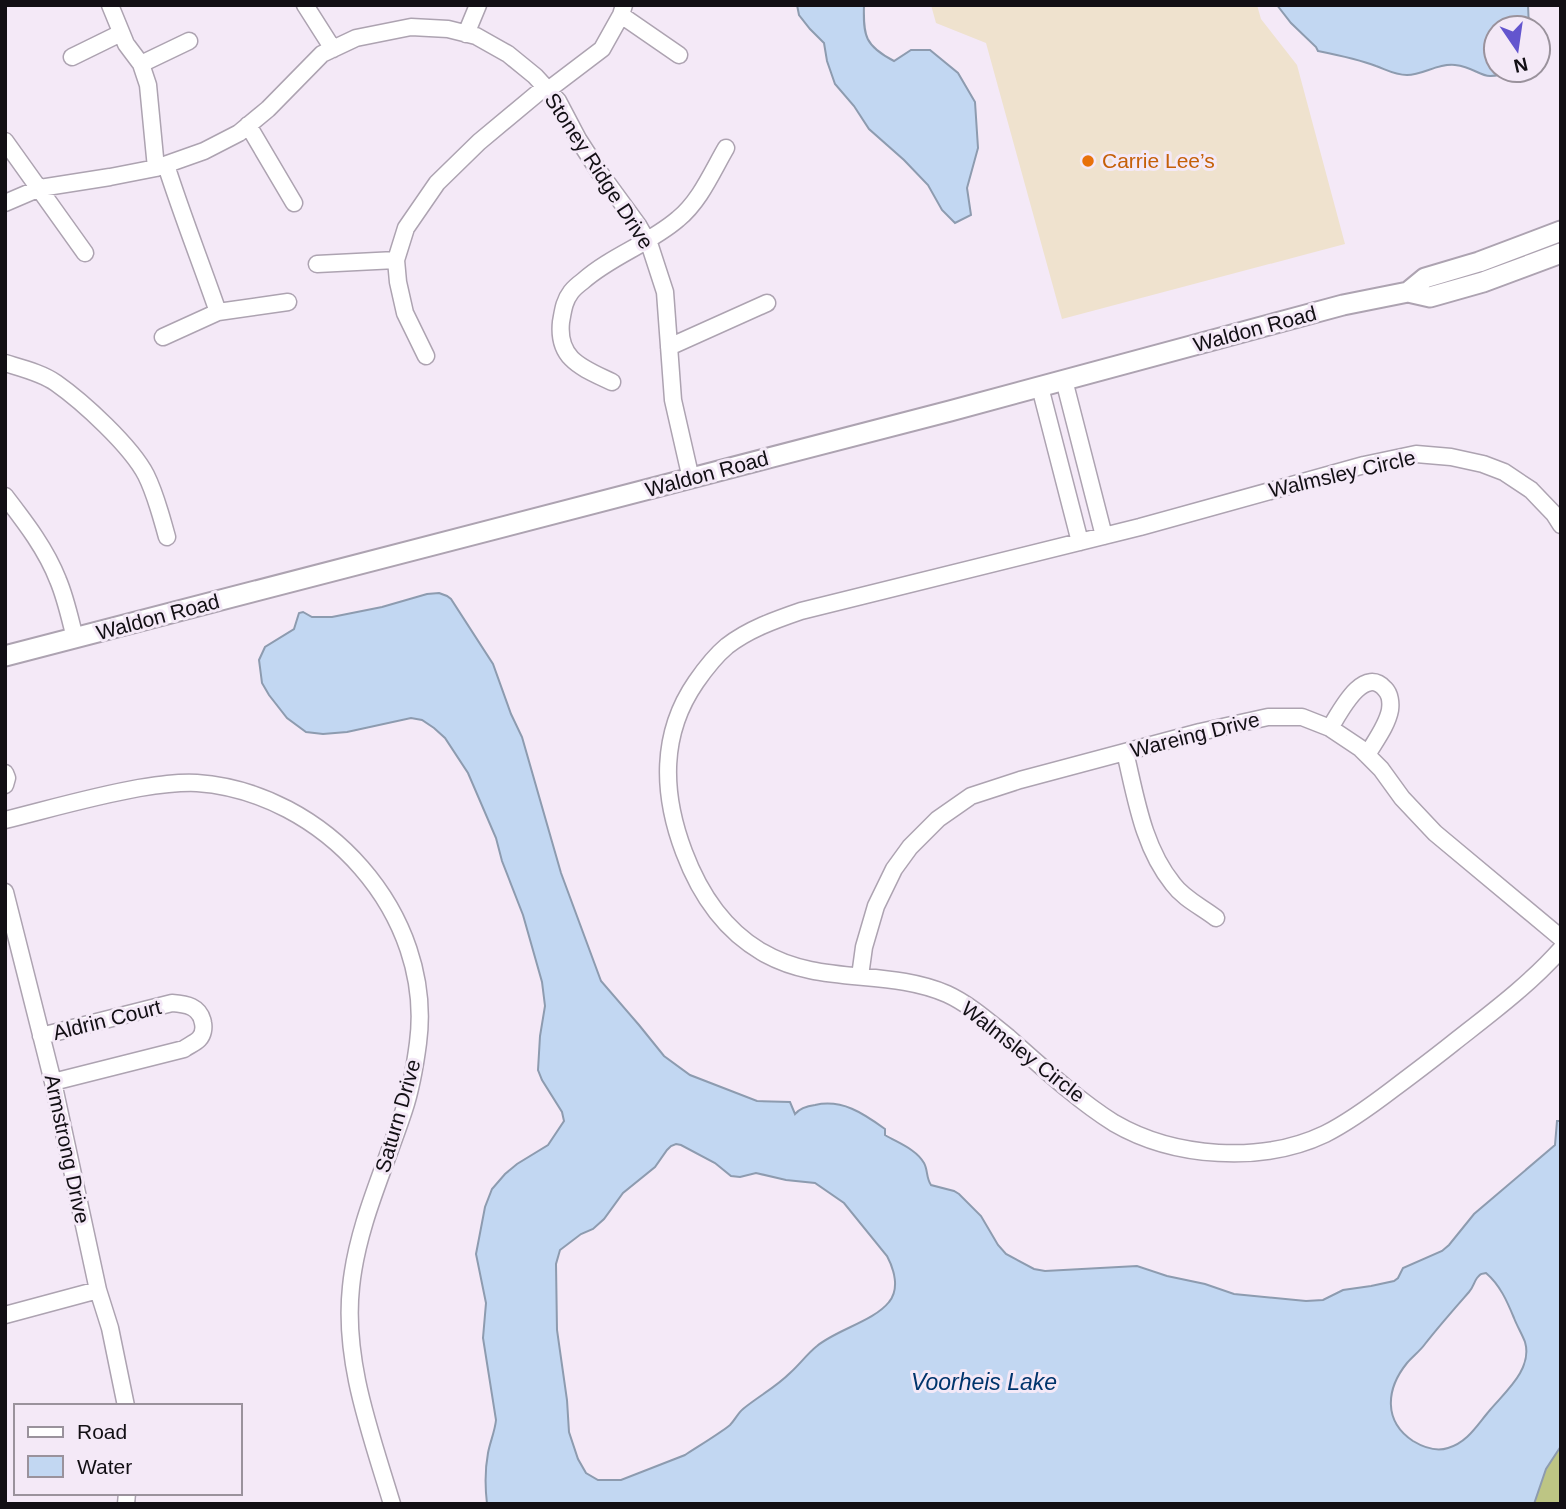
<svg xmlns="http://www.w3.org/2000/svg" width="1566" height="1509" font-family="Helvetica,sans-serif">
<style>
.commercial{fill:#efe2ce}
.green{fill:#bdc584}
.water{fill:#c2d7f2;stroke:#8d9baf;stroke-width:2;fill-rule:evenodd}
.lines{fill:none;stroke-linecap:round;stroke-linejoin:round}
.minor-casing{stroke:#ada3b1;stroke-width:19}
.tertiary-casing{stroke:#ada3b1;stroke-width:23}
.minor{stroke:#fff;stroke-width:16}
.tertiary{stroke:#fff;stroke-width:19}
.food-dot{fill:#e8710a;stroke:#f4e9f7;stroke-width:2.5}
.labels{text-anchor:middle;stroke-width:6;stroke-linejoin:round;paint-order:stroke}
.food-label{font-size:21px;fill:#c56008;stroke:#f4e9f7;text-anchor:start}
.street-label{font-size:21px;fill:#120f14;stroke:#f4e9f7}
.water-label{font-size:23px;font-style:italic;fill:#00346c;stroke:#f4e9f7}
</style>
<rect width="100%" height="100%" fill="#f4e9f7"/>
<path class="commercial" d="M 931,5 L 1257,5 L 1261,19 L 1297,65 L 1345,244 L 1062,319 L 986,43 L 936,23 Z"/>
<path class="green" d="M 1561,1446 L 1561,1504 L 1534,1504 L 1546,1469 Z"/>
<path class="water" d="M 797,5 L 864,5 C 863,36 865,46 894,61 L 911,50 L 930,50 L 958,73 L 975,102 L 978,148 L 967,188 L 971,215 L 955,223 L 942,210 L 928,185 L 904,160 L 869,129 L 854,106 L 835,84 L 827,61 L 824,43 L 810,29 L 799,15 Z
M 1277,5 L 1528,5 L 1529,28 L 1496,28 L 1496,70 L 1511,70 C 1481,85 1482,68 1455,65 C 1438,63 1423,75 1407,75 C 1395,75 1387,70 1376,66 C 1358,59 1338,55 1318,51 L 1316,47 L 1291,23 Z
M 439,593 L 447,596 L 451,599 L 493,664 L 511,714 L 522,737 L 561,873 L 601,981 L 639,1025 L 664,1056 L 690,1075 L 757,1101 L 790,1102 L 795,1114 C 800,1108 807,1106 815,1105 C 842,1099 863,1113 885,1129 L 885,1135 C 898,1143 916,1149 924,1163 C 928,1170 926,1178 931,1185 L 954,1191 L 959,1194 L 981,1216 L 998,1245 L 1006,1254 L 1034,1269 L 1045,1271 L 1137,1266 L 1167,1276 L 1205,1284 L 1234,1294 L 1306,1301 L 1323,1300 L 1343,1290 L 1371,1286 L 1394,1281 L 1398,1278 L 1403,1268 L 1442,1251 L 1449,1245 L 1474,1214 L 1555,1145 L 1557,1121 L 1561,1121 L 1561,1446 L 1546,1469 L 1534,1504 L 487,1504 C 485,1487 485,1469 488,1453 C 490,1442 495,1431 496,1420 L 483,1338 L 486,1303 L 476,1254 L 485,1207 L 492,1189 L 505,1174 L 517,1164 L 548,1145 L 564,1121 L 562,1112 L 542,1080 L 538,1070 L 540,1036 L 545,1006 L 542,982 L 523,915 L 502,861 L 496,838 L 468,773 L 445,738 L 434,728 L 422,720 L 411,718 L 347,732 L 323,734 L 306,732 L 287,718 L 269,695 L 262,683 L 259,660 L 265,647 L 294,629 L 299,613 L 303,612 L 312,617 L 332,617 L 382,607 L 427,594 ZM 676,1144 L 681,1145 L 715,1163 L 731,1176 L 740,1177 L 756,1173 L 786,1180 L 815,1183 L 844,1203 L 887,1256 C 894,1269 900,1289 889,1302 C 874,1321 836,1330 817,1346 C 807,1354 800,1364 790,1373 C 776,1387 759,1396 743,1409 C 738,1413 735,1420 730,1425 C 719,1434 697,1447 685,1455 L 621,1480 L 598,1480 L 586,1473 L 578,1459 L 569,1432 L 567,1400 L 557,1330 L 556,1264 L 560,1250 L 581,1234 L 593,1229 L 604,1219 L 623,1193 L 655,1167 L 667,1150 L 671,1146 ZM 1486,1273 C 1500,1285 1507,1301 1514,1318 C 1517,1326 1522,1334 1525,1342 C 1533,1369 1505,1392 1490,1410 C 1477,1425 1468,1442 1448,1448 C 1436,1452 1423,1447 1413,1441 C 1383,1421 1386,1389 1407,1363 C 1413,1356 1420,1351 1425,1344 C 1439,1326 1455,1308 1469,1292 C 1473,1288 1474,1282 1477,1278 C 1481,1273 1481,1274 1486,1273 Z"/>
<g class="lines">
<g class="minor-casing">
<path id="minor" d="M 110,5 L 126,44 L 141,64 L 148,85 L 156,168
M 305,5 L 333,49
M 621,15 L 679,55
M 466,34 L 478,5
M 72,57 L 121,33
M 141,64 L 189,41
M 548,90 L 602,49 L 621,15 L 624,5
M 248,125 L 294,203
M 5,141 L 85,253
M 166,165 C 182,215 201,263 218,312
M 5,203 L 40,188 L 110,177 L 156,168 L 204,151 L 239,133 L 268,109 L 322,54 L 356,38 L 411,27 L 448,29 L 476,36 L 508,54 L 535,76 L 558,101 L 578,139 L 600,173 L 638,225 L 650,246 L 665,292 L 673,400 L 691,479
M 317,264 L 396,260
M 163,337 L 218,312 L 288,302
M 669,347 L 767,303
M 426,356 L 405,313 L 398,282 L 396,260 L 406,228 L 437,183 L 479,142 L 545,87
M 5,363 C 21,368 42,373 56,383 C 83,402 131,446 146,475 C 156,495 161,516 167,537
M 1064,380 L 1104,536
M 612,382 C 583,368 557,360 561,322 C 563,311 564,301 571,292 C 574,288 579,284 583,281 C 611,256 649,244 678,219 C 700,201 712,172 726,148
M 1040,387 L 1080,542
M 5,496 C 25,522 46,549 58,580 C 66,599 70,619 75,638
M 1561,525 L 1554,514 L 1531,490 L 1504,472 L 1483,464 L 1451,457 L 1416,454 L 1364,465 L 1140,527 L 801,611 C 775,620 749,629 727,646 C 715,656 705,669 696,682 C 660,734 662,794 684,852 C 699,892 724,930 762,952 C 819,986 887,968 947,994 C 969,1004 989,1022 1008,1037 C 1042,1067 1076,1099 1114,1123 C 1174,1158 1262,1164 1325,1134 C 1349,1122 1372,1105 1393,1089 C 1413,1074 1433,1059 1453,1043 C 1491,1013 1529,985 1561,949
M 1330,728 C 1339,714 1363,664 1385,689 C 1390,694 1391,703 1390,710 C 1387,726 1375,741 1367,755
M 1125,752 C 1136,798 1143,847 1173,884 C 1184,899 1202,907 1216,918
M 5,773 L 7,778 L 5,785
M 5,820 C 49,809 94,796 139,788 C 158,785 177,782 197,783 C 324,792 435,914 418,1043 C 415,1066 411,1089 404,1110 C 385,1168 357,1226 351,1287 C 343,1361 371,1434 392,1504
M 5,892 L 53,1082 L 98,1290 L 110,1328 L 126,1406
M 860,976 L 864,947 L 876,906 L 894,869 L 910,847 L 938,819 L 971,796 L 1020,780 L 1200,732 L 1268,717 L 1302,717 L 1330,728 L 1360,748 L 1381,769 L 1402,798 L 1435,833 L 1561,938
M 41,1036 L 172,1003 C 186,1004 200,1006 203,1023 C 204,1028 203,1035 199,1039 C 195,1043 188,1046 184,1049 L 53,1082
M 5,1315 L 98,1290
M 126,1504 L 127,1493"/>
</g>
<g class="tertiary-casing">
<path id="tertiary" d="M 1408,292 L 1425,278 L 1479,262 L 1561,231
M 5,656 L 950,411 L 1343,305 L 1408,292 L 1430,297 L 1483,282 L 1561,253"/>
</g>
<use href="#minor" class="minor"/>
<use href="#tertiary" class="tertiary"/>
</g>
<circle class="food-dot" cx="1088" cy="161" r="7"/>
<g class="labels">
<g class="food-label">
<text x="1102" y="168">Carrie Lee’s</text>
</g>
<g class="street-label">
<text transform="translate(599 171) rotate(57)" y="7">Stoney Ridge Drive</text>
<text transform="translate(1255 329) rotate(-15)" y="7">Waldon Road</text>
<text transform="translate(707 474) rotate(-15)" y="7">Waldon Road</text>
<text transform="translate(1342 474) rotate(-13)" y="7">Walmsley Circle</text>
<text transform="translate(158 617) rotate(-15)" y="7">Waldon Road</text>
<text transform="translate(1195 735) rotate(-14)" y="7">Wareing Drive</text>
<text transform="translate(107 1020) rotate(-14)" y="7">Aldrin Court</text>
<text transform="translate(1023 1052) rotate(38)" y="7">Walmsley Circle</text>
<text transform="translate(398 1116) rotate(-74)" y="7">Saturn Drive</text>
<text transform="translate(67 1149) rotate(78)" y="7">Armstrong Drive</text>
</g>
<g class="water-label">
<text x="984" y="1390">Voorheis Lake</text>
</g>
</g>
<rect width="1566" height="1509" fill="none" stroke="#120f14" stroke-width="14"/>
<rect x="14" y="1404" width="228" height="91" fill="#f4e9f7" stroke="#9a929c" stroke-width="2"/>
<rect x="28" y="1427" width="35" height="10" fill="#ffffff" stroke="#9a929c" stroke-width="2"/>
<text x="77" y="1439" font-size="21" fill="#120f14">Road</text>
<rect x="28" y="1456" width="35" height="21" fill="#c2d7f2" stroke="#9a929c" stroke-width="2"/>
<text x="77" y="1474" font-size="21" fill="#120f14">Water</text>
<g transform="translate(1517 49) rotate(167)"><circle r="33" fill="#f4e9f7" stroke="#9a929c" stroke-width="2"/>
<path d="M0-5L12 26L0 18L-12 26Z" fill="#6355ce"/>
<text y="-10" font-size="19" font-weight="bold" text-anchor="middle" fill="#120f14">N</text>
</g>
</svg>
